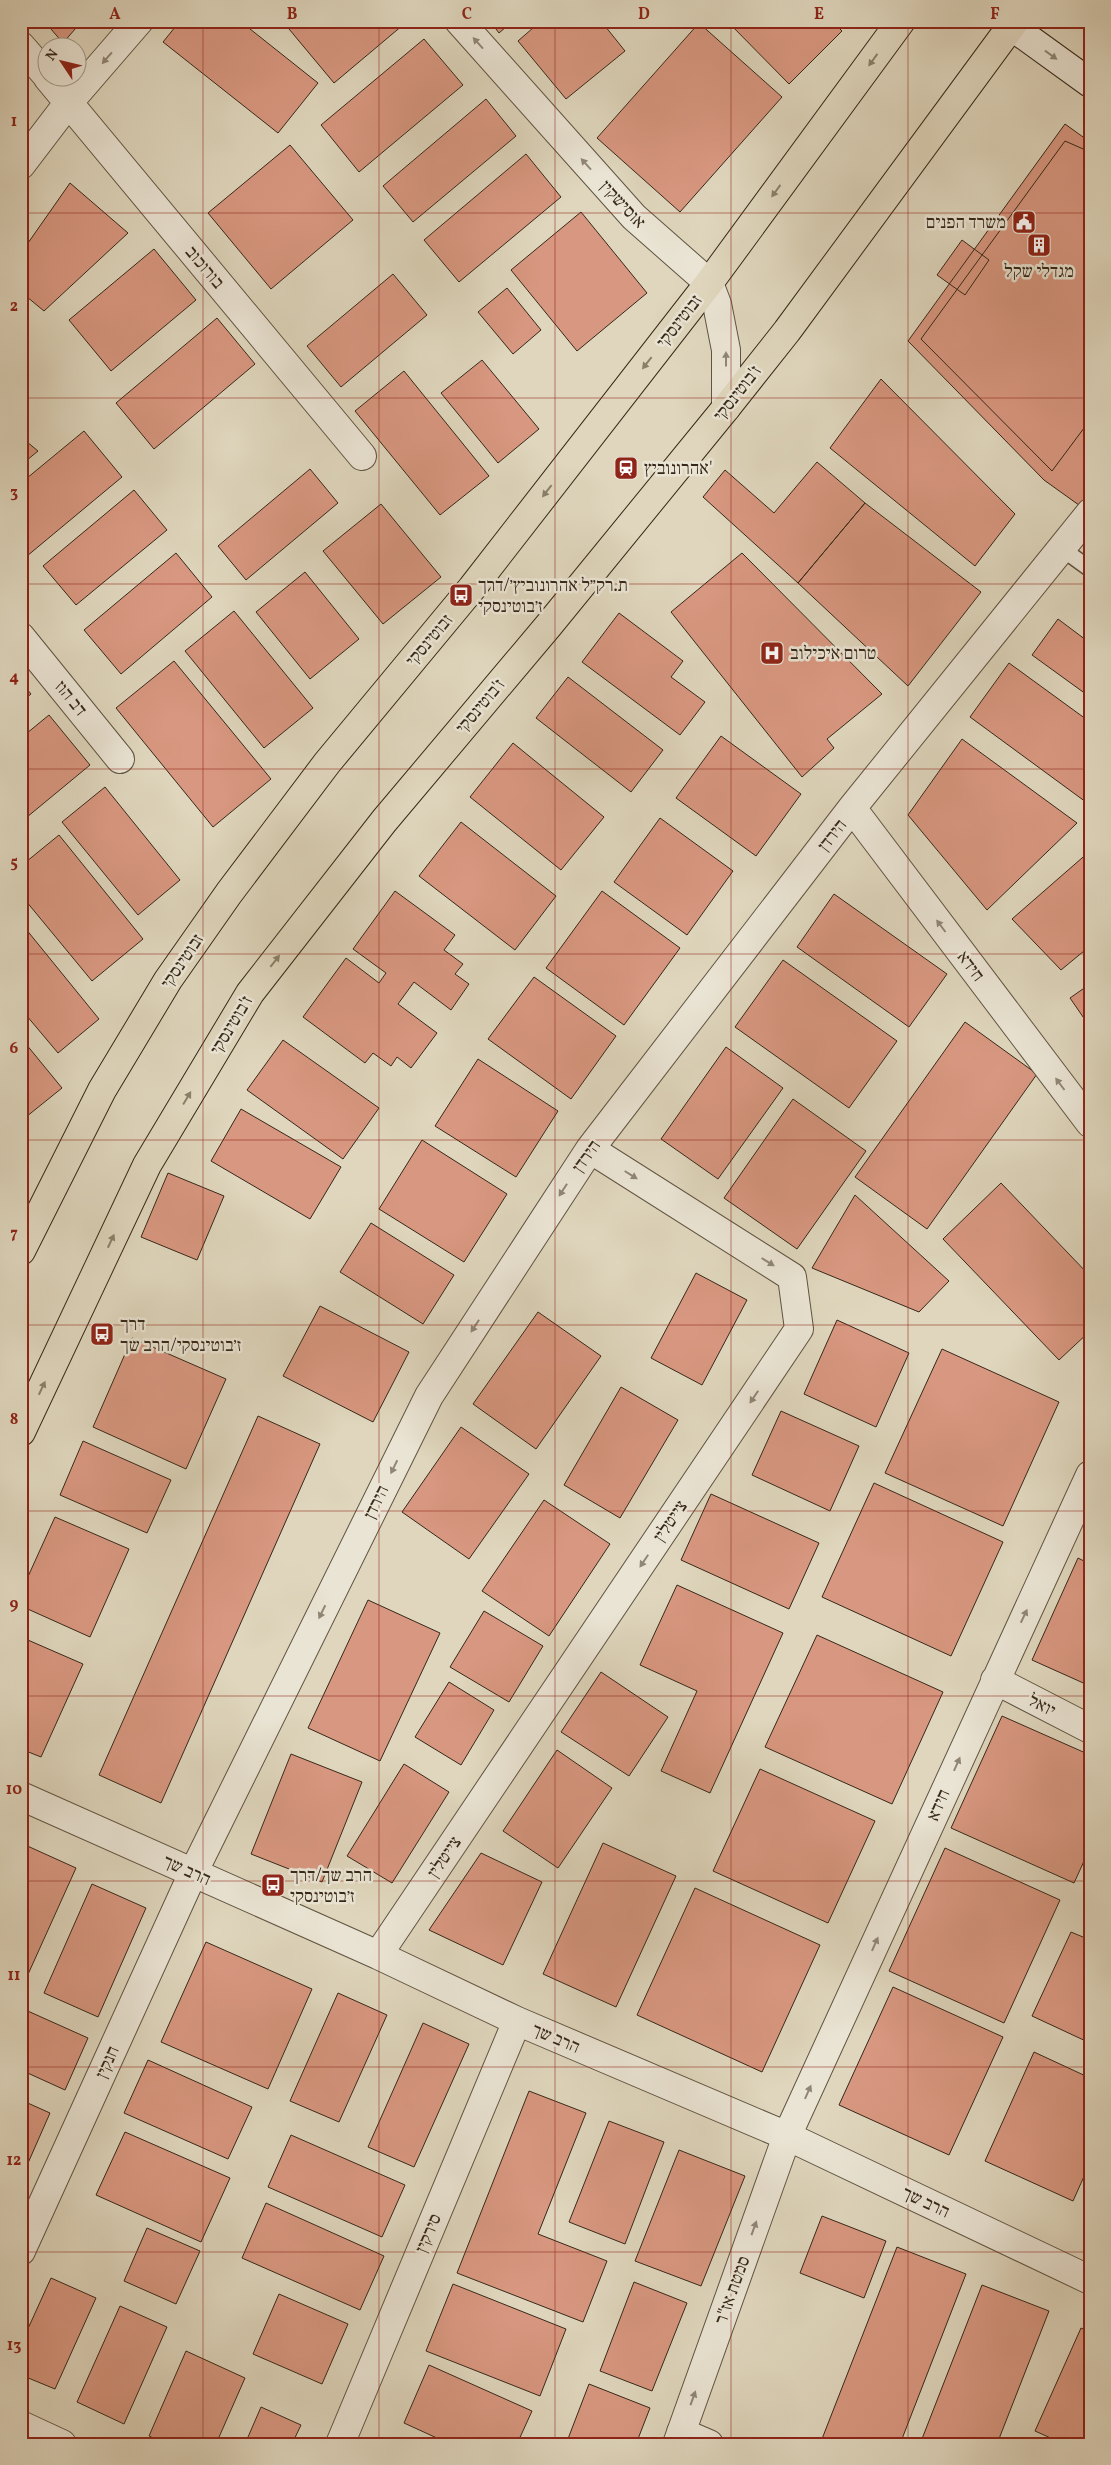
<svg xmlns="http://www.w3.org/2000/svg" width="1111" height="2465" font-family="Vollkorn,'Frank Ruhl Libre',serif">
<style>
.building{fill:#d89780;stroke:#362818}
.lines{fill:none;stroke-linecap:round;stroke-linejoin:round}
.lane-casing{stroke:#605441;stroke-width:18}
.street-casing{stroke:#605441;stroke-width:30}
.secondary-casing{stroke:#362818;stroke-width:30}
.primary-casing{stroke:#362818;stroke-width:30}
.lane{stroke:#eae4d4;stroke-width:15}
.street{stroke:#eae4d4;stroke-width:28}
.secondary{stroke:#eae4d4;stroke-width:28}
.primary{stroke:#dfd6bd;stroke-width:28}
.oneway{fill:#908676}
.oneway2{fill:#8a7f6a}
.grid{fill:none;stroke:#8f2418;stroke-width:1;stroke-opacity:0.55}
.labels{text-anchor:middle;stroke-width:5;stroke-linejoin:round;paint-order:stroke}
.street-label{font-size:18px;fill:#362818;stroke:#eae4d4}
.poi-label{font-size:18px;fill:#362818;stroke:#eae4d4;text-anchor:start}
.neatline{fill:none;stroke:#8f2418;stroke-width:2}
.grid-label{font-size:16px;text-anchor:middle;font-weight:bold;fill:#8f2418}
</style>
<rect width="100%" height="100%" fill="#dfd6bd"/>
<filter id="stains"><feTurbulence type="fractalNoise" baseFrequency=".004" numOctaves="4"/><feColorMatrix values="0 0 0 0 .2 0 0 0 0 .09 0 0 0 0 .02 0 0 0 .5 -.17"/></filter>
<radialGradient id="worn" r=".72"><stop offset=".6" stop-color="#630" stop-opacity="0"/><stop offset="1" stop-color="#630" stop-opacity=".3"/></radialGradient>
<path class="building" d="M 44,21 L 82,21 L 63,43 Z
M 180,21 L 240,21 L 318,83 L 278,133 L 163,42 Z
M 299,21 L 400,21 L 403,25 L 334,83 L 289,29 Z
M 490,21 L 513,21 L 499,33 Z
M 541,21 L 601,21 L 625,51 L 566,99 L 518,41 Z
M 727,21 L 832,21 L 842,31 L 789,84 Z
M 699,23 L 782,97 L 680,212 L 597,138 Z
M 424,39 L 463,85 L 359,172 L 321,125 Z
M 486,99 L 516,136 L 413,222 L 383,186 Z
M 1065,124 L 1090,142 L 1090,513 L 1044,480 L 908,341 Z
M 1065,141 L 1090,152 L 1090,420 L 1052,471 L 921,339 Z
M 290,145 L 353,220 L 271,289 L 208,213 Z
M 526,154 L 561,197 L 459,282 L 424,240 Z
M 70,183 L 128,233 L 44,311 L 21,292 L 21,253 Z
M 581,212 L 647,293 L 577,351 L 511,270 Z
M 962,240 L 989,260 L 965,295 L 937,275 Z
M 154,249 L 196,300 L 111,371 L 69,320 Z
M 393,274 L 427,315 L 341,387 L 307,346 Z
M 507,288 L 541,330 L 513,354 L 478,312 Z
M 217,318 L 255,364 L 154,449 L 116,403 Z
M 482,360 L 539,429 L 498,463 L 441,393 Z
M 404,371 L 489,476 L 440,515 L 355,411 Z
M 881,379 L 1015,514 L 975,566 L 830,448 Z
M 84,431 L 122,477 L 21,561 L 21,483 Z
M 21,437 L 38,451 L 21,465 Z
M 817,462 L 865,503 L 798,583 L 703,497 L 725,470 L 774,513 Z
M 310,469 L 338,503 L 246,580 L 218,546 Z
M 134,490 L 167,530 L 76,605 L 43,566 Z
M 865,503 L 981,592 L 908,686 L 798,583 Z
M 381,504 L 441,577 L 383,624 L 323,551 Z
M 176,553 L 212,597 L 121,674 L 84,630 Z
M 742,553 L 882,694 L 827,739 L 834,748 L 802,777 L 671,612 Z
M 305,572 L 359,639 L 310,679 L 256,612 Z
M 234,611 L 313,708 L 264,748 L 185,651 Z
M 619,613 L 683,661 L 671,677 L 705,702 L 680,735 L 582,662 Z
M 1058,619 L 1090,643 L 1090,697 L 1032,655 Z
M 174,661 L 271,779 L 213,827 L 116,708 Z
M 1009,663 L 1090,722 L 1090,805 L 970,717 Z
M 568,677 L 663,750 L 631,792 L 536,718 Z
M 21,682 L 31,694 L 21,702 Z
M 49,715 L 90,765 L 21,822 L 21,738 Z
M 721,736 L 801,794 L 756,856 L 676,798 Z
M 962,739 L 1077,823 L 987,910 L 908,815 Z
M 513,743 L 604,817 L 561,870 L 470,797 Z
M 105,787 L 180,880 L 138,915 L 62,822 Z
M 660,818 L 733,871 L 687,935 L 614,882 Z
M 461,822 L 556,896 L 515,950 L 419,876 Z
M 59,835 L 143,939 L 92,981 L 21,895 L 21,866 Z
M 1090,851 L 1090,946 L 1061,970 L 1012,919 Z
M 395,891 L 455,935 L 444,950 L 463,964 L 455,974 L 469,984 L 451,1010 L 414,982 L 398,1004 L 437,1033 L 411,1068 L 397,1057 L 391,1066 L 373,1053 L 365,1063 L 303,1017 L 346,958 L 379,983 L 386,973 L 353,949 Z
M 602,891 L 680,948 L 624,1025 L 546,968 Z
M 834,894 L 947,974 L 909,1027 L 797,947 Z
M 21,923 L 99,1019 L 58,1053 L 21,1009 Z
M 783,960 L 897,1041 L 849,1108 L 735,1027 Z
M 534,977 L 616,1036 L 571,1099 L 488,1039 Z
M 1090,984 L 1090,1027 L 1070,998 Z
M 965,1022 L 1037,1074 L 927,1229 L 855,1177 Z
M 21,1038 L 62,1088 L 21,1121 Z
M 283,1040 L 379,1108 L 343,1159 L 247,1090 Z
M 726,1047 L 783,1088 L 718,1179 L 661,1139 Z
M 478,1059 L 558,1111 L 516,1177 L 435,1126 Z
M 793,1099 L 866,1151 L 797,1249 L 724,1198 Z
M 241,1109 L 341,1167 L 310,1219 L 211,1161 Z
M 422,1140 L 507,1194 L 464,1262 L 379,1209 Z
M 168,1173 L 224,1196 L 197,1260 L 141,1237 Z
M 1001,1183 L 1090,1276 L 1090,1331 L 1059,1360 L 943,1239 Z
M 855,1195 L 949,1281 L 919,1312 L 812,1268 Z
M 371,1223 L 454,1275 L 423,1324 L 340,1272 Z
M 696,1273 L 747,1300 L 702,1385 L 651,1358 Z
M 320,1306 L 409,1352 L 373,1422 L 283,1376 Z
M 538,1312 L 601,1356 L 536,1449 L 473,1404 Z
M 837,1320 L 909,1353 L 876,1427 L 804,1394 Z
M 132,1338 L 226,1379 L 186,1469 L 93,1427 Z
M 942,1349 L 1059,1402 L 1003,1526 L 885,1473 Z
M 621,1387 L 678,1420 L 620,1518 L 564,1485 Z
M 781,1411 L 859,1446 L 830,1511 L 752,1475 Z
M 258,1416 L 320,1444 L 161,1803 L 99,1775 Z
M 461,1427 L 529,1474 L 469,1559 L 402,1512 Z
M 83,1441 L 171,1480 L 147,1533 L 60,1495 Z
M 874,1483 L 1003,1542 L 951,1656 L 822,1597 Z
M 711,1494 L 819,1543 L 789,1609 L 681,1560 Z
M 544,1500 L 610,1544 L 549,1636 L 482,1591 Z
M 55,1517 L 129,1549 L 90,1637 L 21,1606 L 21,1592 Z
M 1078,1558 L 1090,1564 L 1090,1686 L 1032,1660 Z
M 677,1585 L 783,1633 L 710,1793 L 661,1771 L 697,1691 L 640,1665 Z
M 368,1600 L 440,1633 L 380,1761 L 308,1728 Z
M 484,1611 L 543,1646 L 509,1702 L 450,1667 Z
M 817,1635 L 943,1692 L 892,1804 L 765,1747 Z
M 21,1637 L 83,1664 L 41,1757 L 21,1749 Z
M 601,1672 L 668,1717 L 629,1776 L 561,1732 Z
M 449,1682 L 494,1710 L 461,1765 L 415,1737 Z
M 1002,1716 L 1090,1755 L 1090,1848 L 1074,1883 L 951,1828 Z
M 557,1750 L 612,1788 L 558,1868 L 503,1831 Z
M 291,1754 L 362,1782 L 322,1882 L 251,1854 Z
M 404,1764 L 449,1792 L 392,1883 L 347,1856 Z
M 760,1769 L 875,1821 L 828,1923 L 713,1871 Z
M 603,1843 L 676,1876 L 616,2007 L 543,1974 Z
M 23,1844 L 76,1868 L 25,1981 L 21,1979 Z
M 945,1848 L 1060,1900 L 1004,2023 L 889,1971 Z
M 481,1853 L 542,1882 L 503,1965 L 429,1930 Z
M 92,1884 L 146,1908 L 98,2017 L 44,1993 Z
M 695,1888 L 820,1945 L 762,2072 L 637,2015 Z
M 1071,1932 L 1090,1940 L 1090,2043 L 1032,2016 Z
M 206,1942 L 312,1989 L 268,2089 L 161,2042 Z
M 893,1987 L 1003,2037 L 949,2155 L 839,2105 Z
M 338,1993 L 387,2015 L 339,2122 L 290,2101 Z
M 21,2008 L 88,2038 L 65,2090 L 21,2070 Z
M 423,2023 L 469,2044 L 414,2167 L 368,2147 Z
M 1034,2052 L 1090,2078 L 1090,2163 L 1073,2201 L 985,2161 Z
M 148,2060 L 252,2107 L 228,2159 L 124,2113 Z
M 529,2091 L 586,2113 L 538,2234 L 607,2261 L 583,2322 L 457,2273 Z
M 21,2100 L 50,2113 L 21,2179 Z
M 609,2121 L 664,2142 L 625,2244 L 569,2222 Z
M 125,2132 L 230,2178 L 201,2242 L 96,2195 Z
M 291,2135 L 405,2185 L 382,2237 L 268,2187 Z
M 679,2150 L 745,2176 L 701,2286 L 635,2261 Z
M 266,2203 L 384,2256 L 360,2310 L 242,2258 Z
M 822,2216 L 886,2241 L 864,2298 L 800,2273 Z
M 147,2228 L 200,2251 L 176,2304 L 124,2281 Z
M 897,2247 L 966,2274 L 900,2444 L 820,2444 Z
M 51,2278 L 96,2298 L 55,2389 L 21,2375 L 21,2344 Z
M 634,2282 L 687,2303 L 652,2391 L 600,2371 Z
M 453,2284 L 566,2329 L 540,2396 L 426,2351 Z
M 982,2285 L 1049,2311 L 997,2444 L 920,2444 Z
M 279,2294 L 348,2324 L 322,2384 L 253,2354 Z
M 120,2306 L 167,2327 L 124,2424 L 77,2402 Z
M 1081,2328 L 1090,2332 L 1090,2444 L 1064,2444 L 1035,2431 Z
M 186,2351 L 245,2378 L 216,2444 L 167,2444 L 149,2436 Z
M 429,2365 L 532,2411 L 517,2444 L 450,2444 L 404,2423 Z
M 589,2384 L 650,2408 L 636,2444 L 566,2444 Z
M 261,2407 L 301,2425 L 292,2444 L 245,2444 Z"/>
<g class="lines">
<g class="lane-casing">
<path id="lane" d="M 1061,548 L 1090,569"/>
</g>
<g class="street-casing">
<path id="street" d="M 459,21 L 634,217 L 709,283 L 717,304 L 726,350 L 726,408
M 21,46 L 48,77
M 48,78 L 362,456
M 21,165 L 69,102 L 139,21
M 21,637 L 120,759
M 852,808 L 1090,1123
M 995,1680 L 1090,1729
M 21,1796 L 378,1955 L 517,2021 L 787,2136 L 1090,2280
M 378,1955 L 799,1329 L 792,1277 L 590,1149
M 21,2251 L 193,1873 L 429,1396 L 590,1149 L 852,808 L 1090,513
M 21,2425 L 62,2444
M 681,2432 L 709,2444
M 340,2444 L 517,2021
M 677,2444 L 787,2136 L 1090,1475"/>
</g>
<g class="secondary-casing">
<path id="secondary" d="M 1008,21 L 1011,26 L 1090,83"/>
</g>
<g class="primary-casing">
<path id="primary" d="M 21,1251 L 102,1090 L 168,980 L 229,893 L 327,763 L 472,588 L 709,283 L 901,21
M 21,1432 L 147,1165 L 250,993 L 384,821 L 549,625 L 726,408 L 787,331 L 1015,21"/>
</g>
<use href="#lane" class="lane"/>
<use href="#street" class="street"/>
<use href="#secondary" class="secondary"/>
<use href="#primary" class="primary"/>
</g>
<defs><path id="oneway-solid" d="M-6-.8H1V-3.2L6.5 0L1 3.2V.8H-6Z" transform="scale(1.25)"/></defs>
<g class="oneway">
<use href="#oneway-solid" transform="translate(478 43) rotate(-132)"/>
<use href="#oneway-solid" transform="translate(1051 55) rotate(36)"/>
<use href="#oneway-solid" transform="translate(107 58) rotate(131)"/>
<use href="#oneway-solid" transform="translate(586 164) rotate(-132)"/>
<use href="#oneway-solid" transform="translate(726 359) rotate(-90)"/>
<use href="#oneway-solid" transform="translate(941 926) rotate(-127)"/>
<use href="#oneway-solid" transform="translate(1060 1084) rotate(-127)"/>
<use href="#oneway-solid" transform="translate(631 1175) rotate(32)"/>
<use href="#oneway-solid" transform="translate(563 1190) rotate(123)"/>
<use href="#oneway-solid" transform="translate(768 1262) rotate(32)"/>
<use href="#oneway-solid" transform="translate(475 1326) rotate(123)"/>
<use href="#oneway-solid" transform="translate(754 1397) rotate(124)"/>
<use href="#oneway-solid" transform="translate(394 1467) rotate(116)"/>
<use href="#oneway-solid" transform="translate(644 1561) rotate(124)"/>
<use href="#oneway-solid" transform="translate(322 1612) rotate(116)"/>
<use href="#oneway-solid" transform="translate(1024 1616) rotate(-65)"/>
<use href="#oneway-solid" transform="translate(957 1764) rotate(-66)"/>
<use href="#oneway-solid" transform="translate(875 1944) rotate(-66)"/>
<use href="#oneway-solid" transform="translate(808 2092) rotate(-66)"/>
<use href="#oneway-solid" transform="translate(754 2228) rotate(-70)"/>
<use href="#oneway-solid" transform="translate(693 2398) rotate(-70)"/>
</g>
<g class="oneway2">
<use href="#oneway-solid" transform="translate(873 60) rotate(126)"/>
<use href="#oneway-solid" transform="translate(776 191) rotate(126)"/>
<use href="#oneway-solid" transform="translate(647 363) rotate(128)"/>
<use href="#oneway-solid" transform="translate(547 491) rotate(128)"/>
<use href="#oneway-solid" transform="translate(275 961) rotate(-52)"/>
<use href="#oneway-solid" transform="translate(187 1098) rotate(-59)"/>
<use href="#oneway-solid" transform="translate(111 1241) rotate(-65)"/>
<use href="#oneway-solid" transform="translate(42 1388) rotate(-65)"/>
</g>
<path class="grid" d="M 203,21 L 203,2444M 379,21 L 379,2444M 555,21 L 555,2444M 731,21 L 731,2444M 908,21 L 908,2444M 21,213 L 1090,213M 21,398 L 1090,398M 21,584 L 1090,584M 21,769 L 1090,769M 21,954 L 1090,954M 21,1140 L 1090,1140M 21,1325 L 1090,1325M 21,1511 L 1090,1511M 21,1696 L 1090,1696M 21,1881 L 1090,1881M 21,2067 L 1090,2067M 21,2252 L 1090,2252"/>
<defs>
<g id="civic-square" transform="scale(1.25)"><rect x="-9" y="-9" width="18" height="18" rx="4" fill="#8f2418" stroke="#eae4d4"/><path d="M-.6-6.5H3V-4.5H.6V-3L4-1V1h2V6H-6V1h2V-1L-.6-3ZM-1.2 2.5V6h2.4V2.5Z" fill="#fff"/></g>
<g id="building-square" transform="scale(1.25)"><rect x="-9" y="-9" width="18" height="18" rx="4" fill="#8f2418" stroke="#eae4d4"/><path d="M-4-6H4V6H1V3H-1V6H-4ZM-2.5-4.3h1.7v1.8h-1.7ZM.8-4.3h1.7v1.8H.8ZM-2.5-1h1.7V.8h-1.7ZM.8-1h1.7V.8H.8Z" fill="#fff"/></g>
<g id="station-square" transform="scale(1.25)"><rect x="-9" y="-9" width="18" height="18" rx="4" fill="#8f2418" stroke="#eae4d4"/><path d="M-3-6H3Q5-6 5-4V2Q5 4 3 4L4.5 6H3L1.5 4h-3L-3 6H-4.5L-3 4Q-5 4-5 2V-4Q-5-6-3-6ZM-3.5-4v3h7v-3ZM-3.5 1v1.5H-2V1ZM2 1v1.5H3.5V1Z" fill="#fff"/></g>
<g id="bus-square" transform="scale(1.25)"><rect x="-9" y="-9" width="18" height="18" rx="4" fill="#8f2418" stroke="#eae4d4"/><path d="M-5-6H5V4H4V6H2V4H-2V6H-4V4H-5ZM-3.5-4V0h7V-4ZM-3.5 1.2v1.5H-2V1.2ZM2 1.2v1.5H3.5V1.2Z" fill="#fff"/></g>
<g id="hospital-square" transform="scale(1.25)"><rect x="-9" y="-9" width="18" height="18" rx="4" fill="#8f2418" stroke="#eae4d4"/><path d="M-5-5h3v3.5h4V-5h3V5h-3V1.5h-4V5h-3Z" fill="#fff"/></g>
</defs>
<g fill-rule="evenodd">
<use href="#civic-square" x="1024" y="222"/>
<use href="#building-square" x="1039" y="245"/>
<use href="#station-square" x="626" y="468"/>
<use href="#bus-square" x="461" y="595"/>
<use href="#hospital-square" x="772" y="653"/>
<use href="#bus-square" x="102" y="1334"/>
<use href="#bus-square" x="273" y="1885"/>
</g>
<g class="labels">
<g class="street-label">
<text transform="translate(623 204) rotate(47)" y="6">אוסישקין</text>
<text transform="translate(205 267) rotate(50)" y="6">בורוכוב</text>
<text transform="translate(679 321) rotate(-52)" y="6">זבוטינסקי</text>
<text transform="translate(737 393) rotate(-52)" y="6">ז'בוטינסקי</text>
<text transform="translate(429 640) rotate(-50)" y="6">זבוטינסקי</text>
<text transform="translate(71 698) rotate(51)" y="6">דב הוז</text>
<text transform="translate(480 706) rotate(-50)" y="6">ז'בוטינסקי</text>
<text transform="translate(832 835) rotate(-52)" y="6">הירדן</text>
<text transform="translate(182 961) rotate(-56)" y="6">זבוטינסקי</text>
<text transform="translate(971 966) rotate(53)" y="6">חידא</text>
<text transform="translate(231 1025) rotate(-59)" y="6">ז'בוטינסקי</text>
<text transform="translate(586 1156) rotate(-55)" y="6">הירדן</text>
<text transform="translate(376 1502) rotate(-64)" y="6">הירדן</text>
<text transform="translate(670 1521) rotate(-56)" y="6">צייטלין</text>
<text transform="translate(1042 1705) rotate(28)" y="6">יואל</text>
<text transform="translate(938 1805) rotate(-66)" y="6">חידא</text>
<text transform="translate(444 1857) rotate(-56)" y="6">צייטלין</text>
<text transform="translate(187 1870) rotate(24)" y="6">הרב שך</text>
<text transform="translate(556 2038) rotate(23)" y="6">הרב שך</text>
<text transform="translate(107 2062) rotate(-66)" y="6">חנקין</text>
<text transform="translate(926 2202) rotate(25)" y="6">הרב שך</text>
<text transform="translate(428 2233) rotate(-67)" y="6">סירקין</text>
<text transform="translate(732 2290) rotate(-70)" y="6">סמטת אז"ר</text>
</g>
<g class="poi-label">
<text x="1006" y="228" text-anchor="end">משרד הפנים</text>
<text x="1039" y="277" text-anchor="middle">מגדלי שקל</text>
<text x="644" y="474">אהרונוביץ'</text>
<text x="478" y="591">ת.רק״ל אהרונוביץ׳/דרך<tspan x="478" dy="21">ז׳בוטינסקי</tspan></text>
<text x="790" y="659">טרום איכילוב</text>
<text x="120" y="1330">דרך<tspan x="120" dy="21">ז׳בוטינסקי/הרב שך</tspan></text>
<text x="290" y="1881">הרב שך/דרך<tspan x="290" dy="21">ז׳בוטינסקי</tspan></text>
</g>
</g>
<rect width="1111" height="2465" fill="none" stroke="#dfd6bd" stroke-width="55"/>
<g transform="translate(62 62) rotate(305)"><circle r="24" fill="#eae4d4" stroke="#a29989"/>
<path d="M0-4L9 19L0 12L-9 19Z" fill="#8f2418"/>
<text y="-8" font-size="14" font-weight="bold" text-anchor="middle" fill="#362818">N</text>
</g>
<rect x="28" y="28" width="1056" height="2410" class="neatline"/>
<g class="grid-label">
<text x="115" y="19">A</text>
<text x="292" y="19">B</text>
<text x="467" y="19">C</text>
<text x="644" y="19">D</text>
<text x="819" y="19">E</text>
<text x="995" y="19">F</text>
<text x="14" y="126">1</text>
<text x="14" y="311">2</text>
<text x="14" y="497">3</text>
<text x="14" y="682">4</text>
<text x="14" y="867">5</text>
<text x="14" y="1053">6</text>
<text x="14" y="1238">7</text>
<text x="14" y="1424">8</text>
<text x="14" y="1609">9</text>
<text x="14" y="1794">10</text>
<text x="14" y="1980">11</text>
<text x="14" y="2165">12</text>
<text x="14" y="2350">13</text>
</g>
<rect width="100%" height="100%" filter="url(#stains)"/>
<rect width="100%" height="100%" fill="url(#worn)"/>
</svg>
